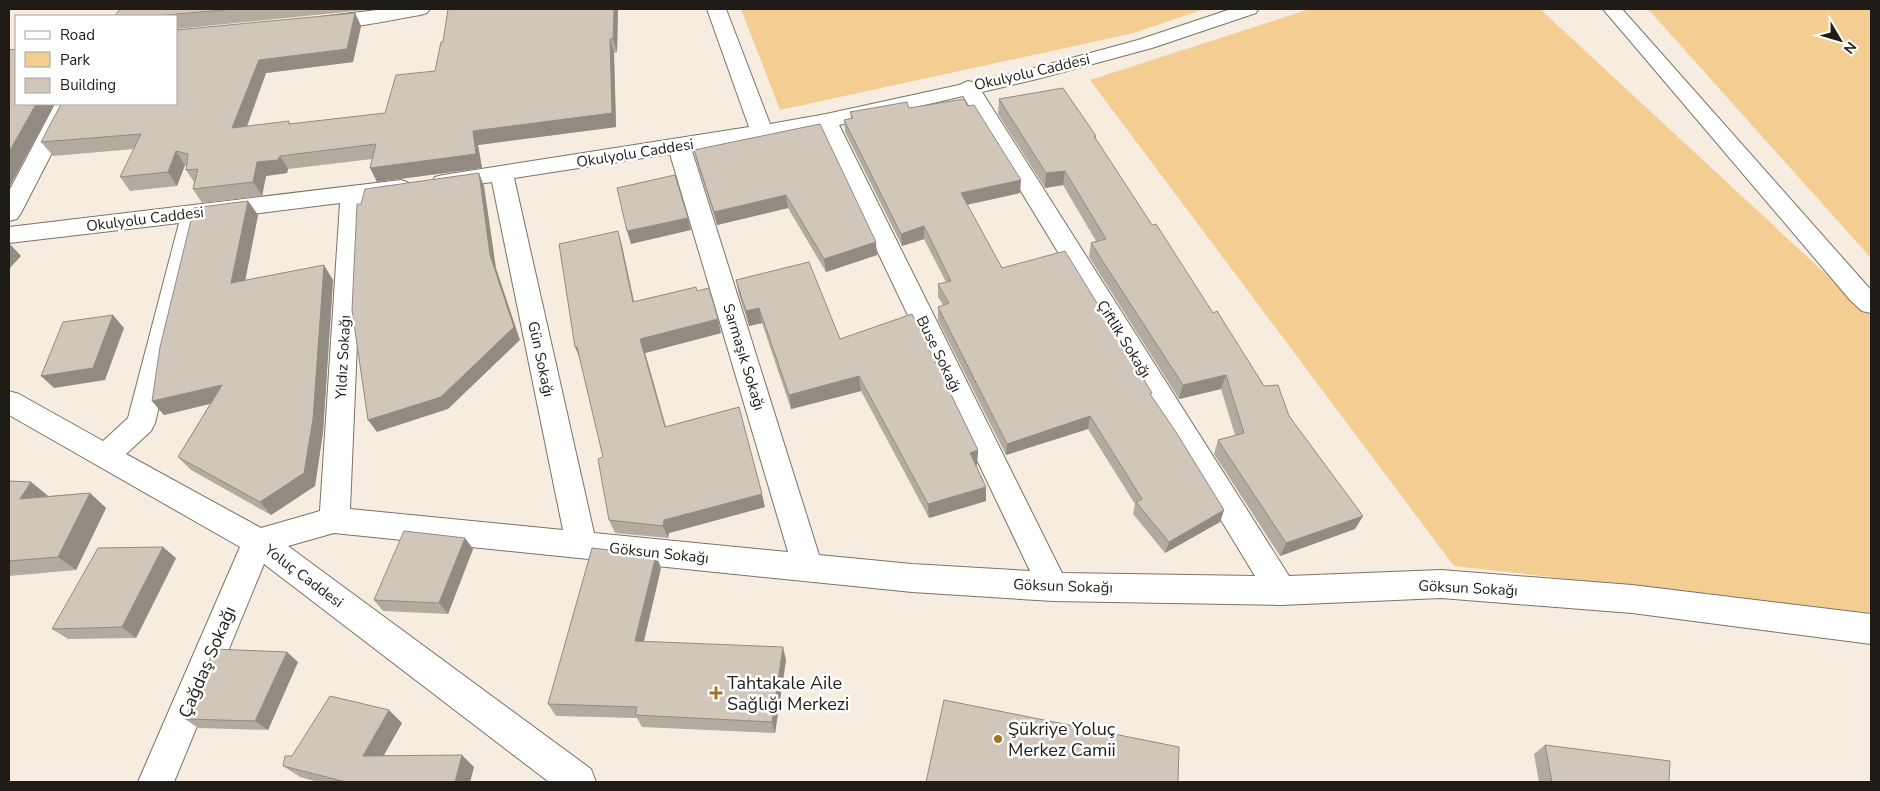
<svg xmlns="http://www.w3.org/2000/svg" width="1880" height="791" font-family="'Nunito Sans',sans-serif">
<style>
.green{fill:#f3cd92}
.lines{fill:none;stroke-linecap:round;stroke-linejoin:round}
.minor-casing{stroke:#7b7367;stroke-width:2}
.minor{fill:#fff;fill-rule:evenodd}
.wall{fill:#b3aba0}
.shaded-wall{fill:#928b82}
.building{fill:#d0c7ba;stroke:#928b82}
.poi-dot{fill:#a27627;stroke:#fff;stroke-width:2}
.labels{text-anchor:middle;stroke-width:5;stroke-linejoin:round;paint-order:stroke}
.street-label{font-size:15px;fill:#1f1c17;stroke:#fff}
.near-street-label{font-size:18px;fill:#1f1c17;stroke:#fff}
.near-poi-label{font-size:18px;fill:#1f1c17;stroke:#fff;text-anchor:start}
</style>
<rect width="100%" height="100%" fill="#f6ede0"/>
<path class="green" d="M 741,9 L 1204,9 L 1134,33 L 780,110 Z
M 1310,9 L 1540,9 L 1871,316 L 1871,613 L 1454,566 L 1090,80 Z
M 1648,9 L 1871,9 L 1871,258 Z"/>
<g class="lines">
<g class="minor-casing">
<path id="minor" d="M 385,9 L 430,9 L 427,13 L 420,15 C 395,19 336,33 313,27 L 310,23 L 313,19 L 320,17 Z
M 707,9 L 726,9 L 770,124 L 826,114 L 959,85 L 968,81 L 972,82 L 1031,69 L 1138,40 L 1231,9 L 1258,9 L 1256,13 L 1152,48 L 1041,78 L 982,92 L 1289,576 L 1441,570 L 1632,585 L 1871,614 L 1871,644 L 1632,613 L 1441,598 L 1281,605 L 1053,601 L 912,592 L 334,533 L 288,546 L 591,769 L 596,782 L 549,782 L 264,564 L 174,782 L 138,782 L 240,547 L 9,415 L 9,391 L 19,394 L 103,441 L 128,418 L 179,223 L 9,243 L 9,227 L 401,180 L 409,183 L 413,188 L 409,193 L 363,200 L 350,509 L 563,530 L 492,182 L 443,189 L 435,187 L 432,182 L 435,177 L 443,175 L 749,127 ZM 963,96 L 1255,576 L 1062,573 L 839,125 ZM 819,129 L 1030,571 L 912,564 L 819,555 L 692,151 ZM 670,154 L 788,552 L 594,533 L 514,178 ZM 340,203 L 320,511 L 261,528 L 126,454 L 151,431 L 155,423 L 203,220 Z
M 1603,9 L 1622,9 L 1871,290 L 1871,313 L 1862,311 L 1851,301 Z
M 55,104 L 77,104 L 21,213 L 17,219 L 9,221 L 9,191 Z"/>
</g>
<use href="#minor" class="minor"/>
</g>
<path class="wall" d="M 120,9 L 365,9 L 365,10 L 176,29 L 176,16 L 115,16 Z
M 618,9 L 617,52 L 614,53 L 616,127 L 478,145 L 482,168 L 377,182 L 372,159 L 288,169 L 287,173 L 266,176 L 262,196 L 202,203 L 193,189 L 194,182 L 186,170 L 187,165 L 185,165 L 177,186 L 130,191 L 120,177 L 134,149 L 53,156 L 41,142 L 355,13 L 361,26 L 353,62 L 266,73 L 247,127 L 291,124 L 385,113 L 435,71 Z
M 999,99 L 1096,136 L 1096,139 L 1152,225 L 1213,313 L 1264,386 L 1289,416 L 1363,516 L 1355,529 L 1280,556 L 1214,454 L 1218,440 L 1235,435 L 1221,389 L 1179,399 L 1089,257 L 1091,243 L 1096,241 L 1063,185 L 1045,188 L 998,114 Z
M 968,106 L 1020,193 L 967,205 L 1002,268 L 1151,396 L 1224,510 L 1220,522 L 1165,553 L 1133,514 L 1135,504 L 1088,429 L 1006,455 L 938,320 L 938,307 L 943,305 L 938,297 L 938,284 L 946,282 L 924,239 L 902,246 L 845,132 L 844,120 L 851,118 L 850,112 L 909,108 Z
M 820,124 L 877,255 L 826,272 L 788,208 L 717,225 L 697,163 L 694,150 Z
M 248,201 L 258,215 L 245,280 L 333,280 L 323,432 L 315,486 L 271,515 L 191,470 L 178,457 L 210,404 L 164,415 L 152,401 Z
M 618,231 L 622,246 L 634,302 L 697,291 L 718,319 L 721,333 L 645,353 L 666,427 L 765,507 L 669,533 L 668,538 L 615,533 L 609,520 L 603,457 Z
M 736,280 L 840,339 L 978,450 L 977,465 L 976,465 L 986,487 L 986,501 L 929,518 L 861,391 L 791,409 L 762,323 L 749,326 L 739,295 Z
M 9,481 L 31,482 L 48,496 L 90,493 L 106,508 L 76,570 L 9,576 Z
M 465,538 L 473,549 L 448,614 L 383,611 L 374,600 Z
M 656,555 L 661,568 L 644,641 L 786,660 L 775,733 L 642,727 L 637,718 L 556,716 L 548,704 Z
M 176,558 L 136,638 L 68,639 L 52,629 Z
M 298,662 L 268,730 L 198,728 L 185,719 Z
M 402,723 L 384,755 L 474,767 L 470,782 L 318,782 L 300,777 L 283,766 L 292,756 Z
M 1545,745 L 1669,782 L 1539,782 L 1534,754 Z"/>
<path class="shaded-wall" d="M 614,9 L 618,9 L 617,52 L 613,39 Z
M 355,13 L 361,26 L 353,62 L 266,73 L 241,142 L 232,128 L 259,60 Z
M 610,39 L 614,53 L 616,127 L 478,145 L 482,168 L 377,182 L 370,168 Z
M 36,104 L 54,104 L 9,188 L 9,152 Z
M 176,151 L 185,165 L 177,186 L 168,172 Z
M 280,156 L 288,169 L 287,173 L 266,176 L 262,196 L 253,182 L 257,162 Z
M 1065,171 L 1063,185 L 1045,188 L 1046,173 Z
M 479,173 L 484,186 L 496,268 L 520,340 L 448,409 L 377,432 L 368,420 L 490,255 Z
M 1021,180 L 1020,193 L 960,206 L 961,193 Z
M 786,195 L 788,208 L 717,225 L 714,212 Z
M 248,201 L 258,215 L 242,297 L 231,283 Z
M 688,218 L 691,230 L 631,244 L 627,231 Z
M 924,226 L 924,239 L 902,246 L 901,234 Z
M 618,231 L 622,246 L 637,316 L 633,302 Z
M 876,242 L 877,255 L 826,272 L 824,259 Z
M 9,243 L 21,256 L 9,269 Z
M 324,265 L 333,280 L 323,432 L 315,486 L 271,515 L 260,502 Z
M 759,308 L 762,323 L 749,326 L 746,311 Z
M 113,315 L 124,328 L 105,380 L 54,388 L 41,376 Z
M 718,319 L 721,333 L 645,353 L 670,440 L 640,339 Z
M 575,347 L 577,347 L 581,361 Z
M 1226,375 L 1221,389 L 1179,399 L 1183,385 Z
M 859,376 L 861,391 L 791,409 L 789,395 Z
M 222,385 L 233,398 L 164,415 L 152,401 Z
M 1090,416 L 1088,429 L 1006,455 L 1007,444 Z
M 978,450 L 977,465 L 969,467 L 970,453 Z
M 31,482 L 48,496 L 20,499 Z
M 986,487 L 986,501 L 929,518 L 928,504 Z
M 90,493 L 106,508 L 76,570 L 58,557 Z
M 762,494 L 765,507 L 669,533 L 668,538 L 663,526 L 664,520 Z
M 1224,510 L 1220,522 L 1165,553 L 1169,542 Z
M 1363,516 L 1355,529 L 1280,556 L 1286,543 Z
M 465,538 L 473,549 L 448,614 L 439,603 Z
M 163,547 L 176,558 L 136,638 L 122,627 Z
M 656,555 L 661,568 L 641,653 L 635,641 Z
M 783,647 L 786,660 L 775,733 L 772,722 Z
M 287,652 L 298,662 L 268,730 L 255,721 Z
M 389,710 L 402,723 L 377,767 L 363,756 Z
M 462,755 L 474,767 L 470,782 L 455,782 Z"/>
<path class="building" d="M 120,9 L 235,9 L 166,15 L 166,16 L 115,16 Z
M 448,9 L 614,9 L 613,39 L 610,39 L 612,113 L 473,131 L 476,154 L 370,168 L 376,144 L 280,156 L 278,160 L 257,162 L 253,182 L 193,189 L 198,169 L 186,170 L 188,154 L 176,151 L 168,172 L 120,177 L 141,134 L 41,142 L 61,104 L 176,104 L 176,30 L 355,13 L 347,49 L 259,60 L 232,128 L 289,121 L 289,124 L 385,113 L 396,75 L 435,71 L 441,42 L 443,42 Z
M 16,49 L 16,104 L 36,104 L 9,152 L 9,50 Z
M 1063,88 L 1096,136 L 1094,136 L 1152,225 L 1156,224 L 1213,313 L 1217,311 L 1264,386 L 1278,385 L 1289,416 L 1363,516 L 1286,543 L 1218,440 L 1244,433 L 1226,375 L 1183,385 L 1091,243 L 1106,239 L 1065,171 L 1046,173 L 999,99 Z
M 964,99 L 968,106 L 974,105 L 1021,180 L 961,193 L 1002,268 L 1065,251 L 1152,393 L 1150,394 L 1176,432 L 1224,510 L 1169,542 L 1136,502 L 1142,499 L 1090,416 L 1007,444 L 938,307 L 949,303 L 938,284 L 951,281 L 924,226 L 901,234 L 844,120 L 853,118 L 850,112 L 907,102 L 909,108 Z
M 820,124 L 876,242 L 824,259 L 786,195 L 714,212 L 694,150 Z
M 479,173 L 490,255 L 514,327 L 441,397 L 368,420 L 352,310 L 357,204 L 361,204 L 365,189 Z
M 675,175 L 688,218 L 627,231 L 617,188 Z
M 248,201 L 231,283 L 324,265 L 313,419 L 304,473 L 260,502 L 178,457 L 222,385 L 152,401 L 160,347 L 194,208 Z
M 618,231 L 633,302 L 696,287 L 697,291 L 709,288 L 718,319 L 640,339 L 665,427 L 739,407 L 762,494 L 664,520 L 663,526 L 609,520 L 598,459 L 603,457 L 577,347 L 575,347 L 559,244 Z
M 809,262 L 840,339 L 912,314 L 978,450 L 970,453 L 986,487 L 928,504 L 859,376 L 789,395 L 759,308 L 746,311 L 736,280 Z
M 113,315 L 93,368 L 41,376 L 63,322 Z
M 9,481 L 31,482 L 20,499 L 90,493 L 58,557 L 9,561 Z
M 404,531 L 465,538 L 439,603 L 374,600 Z
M 163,547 L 122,627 L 52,629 L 98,548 Z
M 592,548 L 656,555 L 635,641 L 783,647 L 772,722 L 635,715 L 637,707 L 548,704 Z
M 214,649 L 287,652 L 255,721 L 185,719 Z
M 330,696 L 389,710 L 363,756 L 462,755 L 455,782 L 346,782 L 283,766 L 285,756 L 292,756 Z
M 944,700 L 1179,747 L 1178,782 L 926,782 Z
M 1545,745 L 1670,761 L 1669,782 L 1552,782 Z"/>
<g class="poi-dot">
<path d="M713.5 685.5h5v5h5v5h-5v5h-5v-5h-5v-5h5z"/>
<circle cx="998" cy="739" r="5"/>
</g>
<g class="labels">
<g class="street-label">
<text transform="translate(1032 72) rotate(-13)" y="5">Okulyolu Caddesi</text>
<text transform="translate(635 153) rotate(-9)" y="5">Okulyolu Caddesi</text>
<text transform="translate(145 219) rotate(-7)" y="5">Okulyolu Caddesi</text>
<text transform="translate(1124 339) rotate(58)" y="5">Çiftlik Sokağı</text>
<text transform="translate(939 354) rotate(64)" y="5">Buse Sokağı</text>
<text transform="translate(343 357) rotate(-87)" y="5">Yıldız Sokağı</text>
<text transform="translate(744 357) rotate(73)" y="5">Sarmaşık Sokağı</text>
<text transform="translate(541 359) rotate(78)" y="5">Gün Sokağı</text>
<text transform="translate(659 553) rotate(6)" y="5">Göksun Sokağı</text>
<text transform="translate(304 576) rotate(37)" y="5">Yoluç Caddesi</text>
<text transform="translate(1063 586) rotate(2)" y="5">Göksun Sokağı</text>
<text transform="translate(1468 588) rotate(3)" y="5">Göksun Sokağı</text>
</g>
<g class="near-street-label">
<text transform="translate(207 662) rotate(-67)" y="6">Çağdaş Sokağı</text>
</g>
<g class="near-poi-label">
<text x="727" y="689">Tahtakale Aile<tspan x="727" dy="21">Sağlığı Merkezi</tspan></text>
<text x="1008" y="735">Şükriye Yoluç<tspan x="1008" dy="21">Merkez Camii</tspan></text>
</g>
</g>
<rect width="1880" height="791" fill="none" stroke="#1f1c17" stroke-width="20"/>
<rect x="15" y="15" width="162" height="90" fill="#ffffff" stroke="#a5a4a2"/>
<rect x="25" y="31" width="25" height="8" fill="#ffffff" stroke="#a5a4a2"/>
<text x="60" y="40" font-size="15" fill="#1f1c17">Road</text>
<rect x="25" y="52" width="25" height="15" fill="#f3cd92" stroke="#a5a4a2"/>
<text x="60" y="65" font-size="15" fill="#1f1c17">Park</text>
<rect x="25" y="78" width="25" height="15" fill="#d0c7ba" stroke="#a5a4a2"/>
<text x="60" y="90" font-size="15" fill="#1f1c17">Building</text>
<g transform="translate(1840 40) rotate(128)" stroke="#ffffff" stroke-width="4" paint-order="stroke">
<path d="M0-4L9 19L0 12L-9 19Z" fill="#1f1c17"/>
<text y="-8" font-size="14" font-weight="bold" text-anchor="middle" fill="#1f1c17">N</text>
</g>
</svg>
